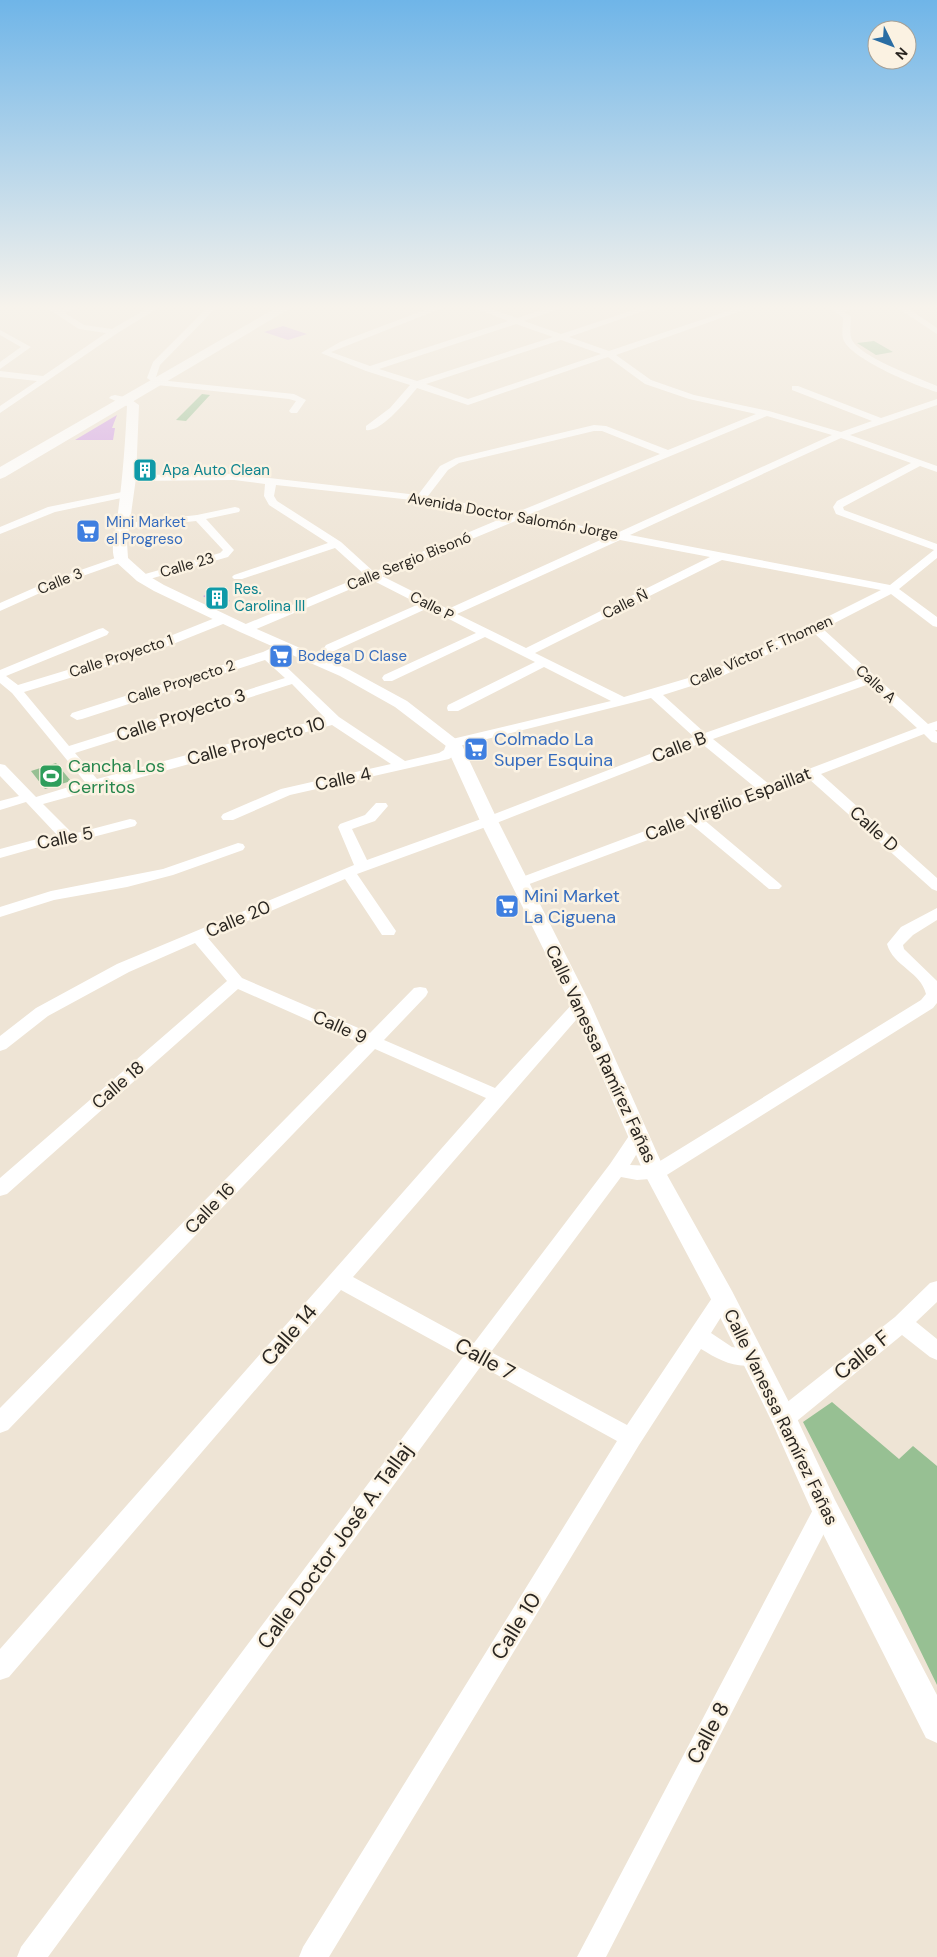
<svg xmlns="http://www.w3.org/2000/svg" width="937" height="1957" font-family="'DM Sans',sans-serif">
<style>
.green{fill:#97c093}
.building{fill:#d19de5}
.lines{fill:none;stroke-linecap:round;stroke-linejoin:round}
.minor{fill:#fff;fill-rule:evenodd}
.tertiary{fill:#fff;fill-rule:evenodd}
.primary{fill:#fff;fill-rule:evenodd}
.labels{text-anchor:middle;stroke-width:5;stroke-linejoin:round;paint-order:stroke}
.far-culture-label{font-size:15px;fill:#0d838f;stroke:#fbf2e2;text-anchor:start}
.far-street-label{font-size:15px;fill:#2a2621;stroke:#fbf2e2}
.far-shop-label{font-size:15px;fill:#366cbe;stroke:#fbf2e2;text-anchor:start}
.street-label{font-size:18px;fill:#2a2621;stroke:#fbf2e2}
.shop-label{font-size:18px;fill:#366cbe;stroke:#fbf2e2;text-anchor:start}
.leisure-label{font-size:18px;fill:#27864d;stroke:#fbf2e2;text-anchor:start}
.near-street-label{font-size:21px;fill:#2a2621;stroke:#fbf2e2}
</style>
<rect width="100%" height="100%" fill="#eee4d5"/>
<path class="green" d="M 874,341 L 893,352 L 876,355 L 857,343 Z
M 202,394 L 210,395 L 186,421 L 176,420 Z
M 56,763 L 71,781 L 45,789 L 31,771 Z
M 832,1402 L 899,1459 L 913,1446 L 937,1466 L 937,1685 L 900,1609 L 803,1422 Z"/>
<path class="building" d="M 283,326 L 307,334 L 288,340 L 264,332 Z
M 117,415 L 112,428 L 115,428 L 113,440 L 75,440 Z
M 216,591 L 230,601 L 217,605 L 203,596 Z"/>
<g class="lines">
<path class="minor" d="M 42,305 L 52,305 L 60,310 L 73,305 L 86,305 L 65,313 L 84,325 L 112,329 L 153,305 L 163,305 L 116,334 L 0,413 L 0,406 L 37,381 L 0,377 L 0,371 L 43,376 L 106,333 L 79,329 Z
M 210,305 L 219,305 L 160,365 L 156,377 L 159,380 L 294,394 L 306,400 L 297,413 L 291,413 L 289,411 L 296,401 L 289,399 L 157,385 L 147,378 L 153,362 Z
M 438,305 L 450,305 L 331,352 L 370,366 L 508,321 L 467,305 L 479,305 L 517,318 L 557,305 L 570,305 L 524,321 L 561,334 L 648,305 L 661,305 L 569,337 L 609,351 L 745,305 L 758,305 L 616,355 L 651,380 L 694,395 L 769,411 L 841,432 L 872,421 L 792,390 L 792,386 L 798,386 L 881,418 L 937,399 L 937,405 L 850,435 L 937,466 L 937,472 L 920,466 L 843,507 L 844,510 L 937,544 L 937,558 L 899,589 L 937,617 L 937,627 L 933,626 L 891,594 L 823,629 L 928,724 L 937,721 L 937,730 L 935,730 L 937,732 L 937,743 L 932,742 L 924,734 L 821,774 L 937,878 L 937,891 L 932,889 L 809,779 L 703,819 L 779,883 L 782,886 L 779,889 L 769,889 L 691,824 L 524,886 L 514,886 L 511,883 L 514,880 L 757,789 L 701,743 L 494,824 L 357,874 L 396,931 L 394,935 L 382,935 L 345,879 L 208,938 L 242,978 L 370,1033 L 414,988 L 420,987 L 426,988 L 428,992 L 426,996 L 384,1040 L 495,1088 L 575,1001 L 581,999 L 587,1001 L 589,1005 L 353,1277 L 474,1343 L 610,1164 L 633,1130 L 639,1128 L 645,1130 L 648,1135 L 630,1165 L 652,1166 L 921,1000 L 926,994 C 921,972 893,966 887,944 L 901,927 L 937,908 L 937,920 L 913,935 L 903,945 L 904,949 L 937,981 L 937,1003 L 933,1008 L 662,1178 L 637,1180 L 621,1177 L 491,1352 L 627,1425 L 716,1292 L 723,1290 L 730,1292 L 733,1298 L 711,1333 L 732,1347 L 760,1351 L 763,1357 L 760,1363 C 739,1371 719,1360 701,1349 L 639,1445 L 329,1957 L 299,1957 L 303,1947 L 617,1441 L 481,1366 L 48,1957 L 17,1957 L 21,1947 L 463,1357 L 341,1290 L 9,1677 L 0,1680 L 0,1649 L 486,1098 L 375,1049 L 8,1430 L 0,1433 L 0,1408 L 360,1043 L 238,989 L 7,1194 L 0,1196 L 0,1178 L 227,981 L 195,943 L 129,972 L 48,1016 L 6,1049 L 0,1051 L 0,1036 L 36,1008 L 117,964 L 354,865 L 338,827 L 340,824 L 365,815 L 376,803 L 386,803 L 388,806 L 375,821 L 352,829 L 367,860 L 484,818 L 694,737 L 651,698 L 459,746 L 455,755 L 449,759 L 290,795 L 233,820 L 223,820 L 221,817 L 223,814 L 281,789 L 391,764 L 332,725 L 43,804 L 73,834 L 130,819 L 135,820 L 137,823 L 135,826 L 70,843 L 46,845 L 0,858 L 0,849 L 45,837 L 58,836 L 26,802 L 0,810 L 0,801 L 19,796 L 0,776 L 0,764 L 5,765 L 36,797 L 85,782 L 12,693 L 0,683 L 0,670 L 99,629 L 103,628 L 109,632 L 107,635 L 6,676 L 18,685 L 140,648 L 220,616 L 228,616 L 230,619 L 228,622 L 148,654 L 24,692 L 69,746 L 285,678 L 265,660 L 82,719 L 77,720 L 70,716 L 72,713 L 263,652 L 284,642 L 290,646 L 275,656 L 339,717 L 405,761 L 439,753 L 444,750 L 448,740 L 611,701 L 544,667 L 458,711 L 448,711 L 447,708 L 448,705 L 535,662 L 485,637 L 392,681 L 384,681 L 382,678 L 384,675 L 476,633 L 428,608 L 334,651 L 326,651 L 324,648 L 326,645 L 419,604 L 372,580 L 249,632 L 241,632 L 239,629 L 241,626 L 365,575 L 335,548 L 242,579 L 234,579 L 232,577 L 234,575 L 328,543 L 269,505 L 264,496 L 265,484 L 234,480 L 130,481 L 125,478 L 130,475 L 234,474 L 418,495 L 440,466 L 456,458 L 594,425 L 606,426 L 668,450 L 756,414 L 689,399 L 645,384 L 608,357 L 468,405 L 417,388 C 408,399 381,433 366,430 L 366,426 L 390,408 L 410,385 L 366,371 L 321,353 L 340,342 ZM 516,324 L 553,337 L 417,381 L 379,369 ZM 561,340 L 601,354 L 468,399 L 426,384 ZM 767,416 L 832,435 L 617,533 L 528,515 ZM 594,431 L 602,431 L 660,454 L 515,513 L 428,496 L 448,470 L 459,463 ZM 841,438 L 911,463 L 837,501 L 833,507 L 836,514 L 934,550 L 890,585 L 630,535 ZM 276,485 L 421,501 L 505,517 L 374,572 L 341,542 L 277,501 L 274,496 ZM 518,520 L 607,537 L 448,609 L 382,576 ZM 620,540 L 710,557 L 526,648 L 457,614 ZM 722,560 L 881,590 L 811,625 L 712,671 L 624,697 L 535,653 ZM 814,633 L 862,678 L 705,733 L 663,695 L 720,677 ZM 292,684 L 325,718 L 97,779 L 75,753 ZM 869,684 L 917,728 L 769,784 L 713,739 Z
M 827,305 L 885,305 L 881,307 L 844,311 L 851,317 C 851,324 849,334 852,340 C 860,357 919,378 937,386 L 937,392 C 916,386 854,360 844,341 C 841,335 843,325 843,318 Z
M 893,305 L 903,305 L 937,328 L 937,334 Z
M 0,330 L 31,347 L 0,369 L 0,362 L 21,347 L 0,335 Z
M 127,491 L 131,492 L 132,494 L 131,496 L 55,512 L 0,534 L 0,527 L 48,507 Z
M 235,507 L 239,508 L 240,510 L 239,512 L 206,519 L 234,550 L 228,557 L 146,580 L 138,580 L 136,578 L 138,576 L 220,553 L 223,550 L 196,521 L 122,529 L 117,526 L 118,524 L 197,515 Z
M 121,556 L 125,557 L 127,559 L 125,561 L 60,584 L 0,611 L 0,603 L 52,580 Z
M 238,843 L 243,844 L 245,847 L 243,850 L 173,875 L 127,887 L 54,900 L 0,917 L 0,907 L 51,891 L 163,869 Z
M 937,1281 L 937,1302 L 916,1322 L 937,1339 L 937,1360 L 930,1357 L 902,1335 L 792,1425 L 784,1427 L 776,1425 L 773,1418 L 776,1411 L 895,1317 L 930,1283 Z
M 825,1499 L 833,1502 L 836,1509 L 833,1516 L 606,1957 L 577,1957 L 817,1502 Z"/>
<path class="tertiary" d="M 115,395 L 129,398 L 139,405 L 136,478 L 127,543 L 128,558 L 147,575 L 164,585 L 250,626 L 350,670 L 407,701 L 461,743 L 498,821 L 591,1005 L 666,1173 L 732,1291 L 793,1410 L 835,1500 L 937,1695 L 937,1743 L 926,1738 L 815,1518 L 772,1422 L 713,1303 L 644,1173 L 571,1005 L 480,821 L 446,746 L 395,707 L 340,676 L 240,632 L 154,591 L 137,581 L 116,562 C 110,552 114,538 116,527 C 122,486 125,448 127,406 L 109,398 L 111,396 Z"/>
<path class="primary" d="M 281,305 L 296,305 L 5,477 L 0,479 L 0,467 Z"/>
</g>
<linearGradient id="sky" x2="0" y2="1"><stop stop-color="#6fb5e8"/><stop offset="0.53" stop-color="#f7f3ec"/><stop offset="1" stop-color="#f7f3ec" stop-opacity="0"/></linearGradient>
<rect width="937" height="579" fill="url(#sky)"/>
<defs>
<g id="building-square" transform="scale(1.25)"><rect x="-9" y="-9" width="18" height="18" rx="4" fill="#0f9aa8" stroke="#fbf2e2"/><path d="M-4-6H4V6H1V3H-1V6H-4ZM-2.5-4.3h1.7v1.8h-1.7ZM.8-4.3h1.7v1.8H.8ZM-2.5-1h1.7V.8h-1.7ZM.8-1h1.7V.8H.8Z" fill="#fff"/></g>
<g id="supermarket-square" transform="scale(1.25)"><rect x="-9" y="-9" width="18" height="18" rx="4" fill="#3f7fe0" stroke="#fbf2e2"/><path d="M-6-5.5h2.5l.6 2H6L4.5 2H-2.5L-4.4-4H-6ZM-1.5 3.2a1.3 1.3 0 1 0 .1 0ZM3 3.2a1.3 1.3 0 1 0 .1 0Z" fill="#fff"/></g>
<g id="stadium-square" transform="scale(1.25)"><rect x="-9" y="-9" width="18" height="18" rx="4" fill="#2e9e5b" stroke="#fbf2e2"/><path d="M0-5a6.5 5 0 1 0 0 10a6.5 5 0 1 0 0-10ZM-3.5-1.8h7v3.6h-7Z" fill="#fff"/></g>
</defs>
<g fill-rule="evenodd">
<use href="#building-square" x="145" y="470"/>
<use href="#supermarket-square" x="88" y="531"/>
<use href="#building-square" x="217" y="598"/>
<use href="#supermarket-square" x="281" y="656"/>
<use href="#supermarket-square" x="476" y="749"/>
<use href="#stadium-square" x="51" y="776"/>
<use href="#supermarket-square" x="507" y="906"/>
</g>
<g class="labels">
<g class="far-culture-label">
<text x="162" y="475">Apa Auto Clean</text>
<text x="234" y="594">Res.<tspan x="234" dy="17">Carolina III</tspan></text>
</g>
<g class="far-street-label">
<text transform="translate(513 516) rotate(10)" y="5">Avenida Doctor Salomón Jorge</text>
<text transform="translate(409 561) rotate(-22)" y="5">Calle Sergio Bisonó</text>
<text transform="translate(187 565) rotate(-16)" y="5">Calle 23</text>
<text transform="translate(60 581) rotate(-22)" y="5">Calle 3</text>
<text transform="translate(625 604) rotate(-26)" y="5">Calle Ñ</text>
<text transform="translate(432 606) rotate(27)" y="5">Calle P</text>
<text transform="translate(761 651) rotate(-24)" y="5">Calle Víctor F. Thomen</text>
<text transform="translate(121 656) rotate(-18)" y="5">Calle Proyecto 1</text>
<text transform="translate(181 682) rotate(-18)" y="5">Calle Proyecto 2</text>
<text transform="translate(876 684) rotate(42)" y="5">Calle A</text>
</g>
<g class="far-shop-label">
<text x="106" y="527">Mini Market<tspan x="106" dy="17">el Progreso</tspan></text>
<text x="298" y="661">Bodega D Clase</text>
</g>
<g class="street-label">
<text transform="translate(181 715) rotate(-18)" y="6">Calle Proyecto 3</text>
<text transform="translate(256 741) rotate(-15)" y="6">Calle Proyecto 10</text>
<text transform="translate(679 747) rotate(-21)" y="6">Calle B</text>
<text transform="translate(343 779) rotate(-12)" y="6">Calle 4</text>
<text transform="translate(728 804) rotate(-21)" y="6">Calle Virgilio Espaillat</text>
<text transform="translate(874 829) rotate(42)" y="6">Calle D</text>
<text transform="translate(65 838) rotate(-11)" y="6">Calle 5</text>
<text transform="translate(238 919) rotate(-23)" y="6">Calle 20</text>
<text transform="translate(340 1027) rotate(24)" y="6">Calle 9</text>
<text transform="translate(601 1054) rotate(65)" y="6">Calle Vanessa Ramírez Fañas</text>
<text transform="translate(118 1085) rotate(-41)" y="6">Calle 18</text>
<text transform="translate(210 1208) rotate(-46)" y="6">Calle 16</text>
<text transform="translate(781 1417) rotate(64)" y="6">Calle Vanessa Ramírez Fañas</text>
</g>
<g class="shop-label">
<text x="494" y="745">Colmado La<tspan x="494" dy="21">Super Esquina</tspan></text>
<text x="524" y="902">Mini Market<tspan x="524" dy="21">La Ciguena</tspan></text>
</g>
<g class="leisure-label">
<text x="68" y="772">Cancha Los<tspan x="68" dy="21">Cerritos</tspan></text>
</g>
<g class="near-street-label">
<text transform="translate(289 1335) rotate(-49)" y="7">Calle 14</text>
<text transform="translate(862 1355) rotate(-39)" y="7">Calle F</text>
<text transform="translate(485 1359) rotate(29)" y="7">Calle 7</text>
<text transform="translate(335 1546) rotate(-54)" y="7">Calle Doctor José A. Tallaj</text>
<text transform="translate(516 1626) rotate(-58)" y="7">Calle 10</text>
<text transform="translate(708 1733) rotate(-62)" y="7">Calle 8</text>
</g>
</g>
<g transform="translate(892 45) rotate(132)"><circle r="24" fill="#fbf2e2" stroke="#a7a095"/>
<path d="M0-4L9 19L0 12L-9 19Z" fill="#2a6da3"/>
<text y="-8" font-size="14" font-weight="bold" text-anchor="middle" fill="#2a2621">N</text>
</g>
</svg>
